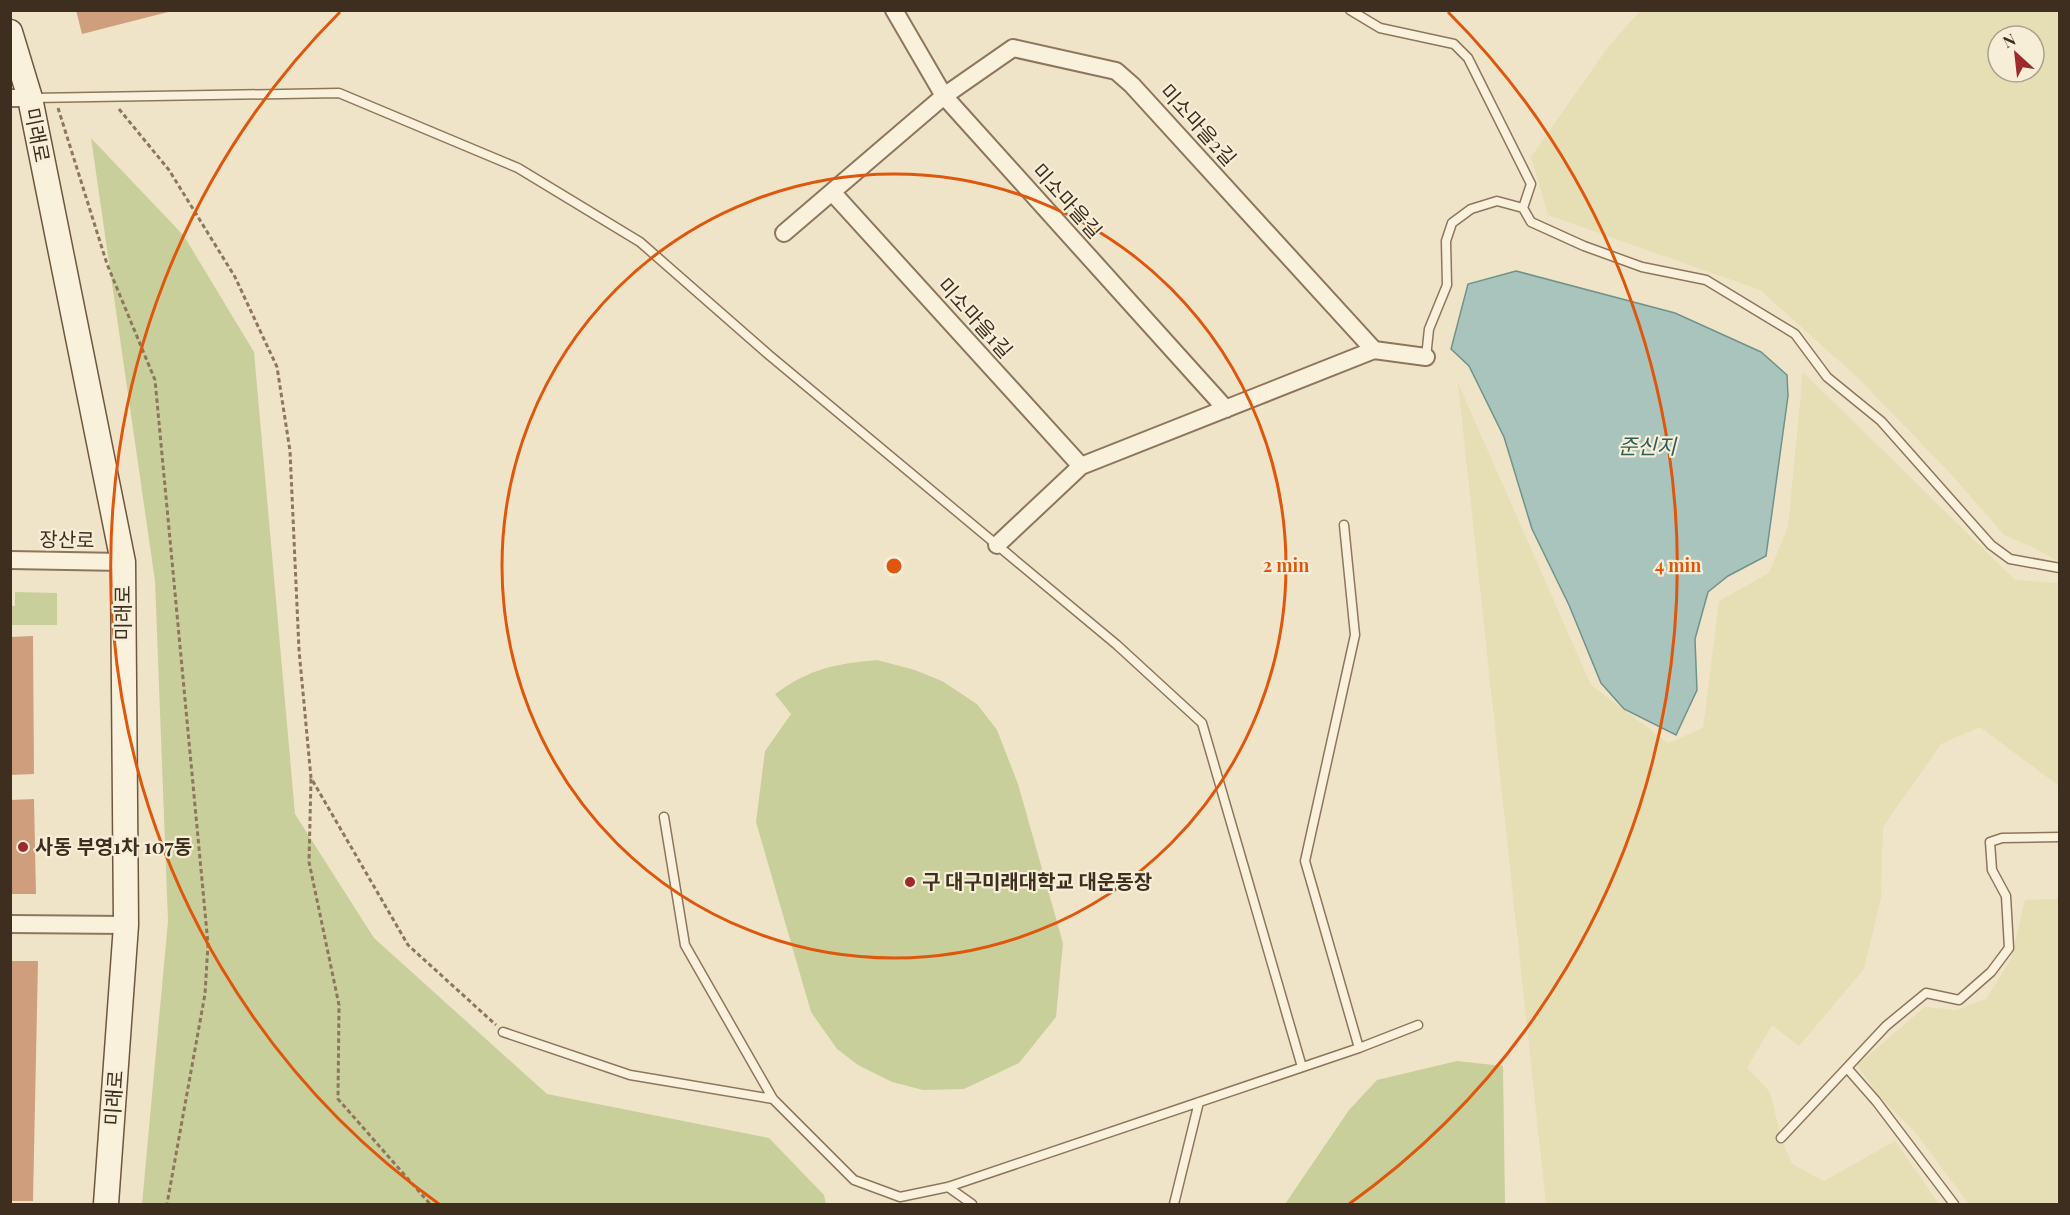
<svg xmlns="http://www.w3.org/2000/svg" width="2070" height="1215" font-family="'Playfair Display','Noto Sans KR',serif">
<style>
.farmland{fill:#e6deb5;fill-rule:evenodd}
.green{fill:#c9cf9b}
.water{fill:#a9c4bc;stroke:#6f938a;stroke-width:1.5}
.building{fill:#cf9f7d}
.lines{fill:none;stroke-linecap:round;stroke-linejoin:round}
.lane-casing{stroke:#8d765c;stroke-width:11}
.street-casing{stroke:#8d765c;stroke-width:20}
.secondary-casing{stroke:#6f573f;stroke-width:27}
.path{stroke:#8d765c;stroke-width:3;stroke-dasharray:4.5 3;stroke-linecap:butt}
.lane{stroke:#faf1dc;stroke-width:8}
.street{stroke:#faf1dc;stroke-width:16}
.secondary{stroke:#faf1dc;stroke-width:24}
.ring{fill:none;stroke:#df570d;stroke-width:3}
.poi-dot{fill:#9e2a2b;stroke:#f7eed8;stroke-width:2}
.labels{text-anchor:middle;stroke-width:4.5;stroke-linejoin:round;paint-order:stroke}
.street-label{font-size:20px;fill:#3d2e20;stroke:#f7eed8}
.poi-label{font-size:20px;font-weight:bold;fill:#3d2e20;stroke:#f7eed8;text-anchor:start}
.water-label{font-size:21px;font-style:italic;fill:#2f5d5a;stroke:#f7eed8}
.centre{fill:#df570d;stroke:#f7eed8;stroke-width:3}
.ring-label{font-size:18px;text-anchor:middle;font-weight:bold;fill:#df570d;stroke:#f7eed8;stroke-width:4.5;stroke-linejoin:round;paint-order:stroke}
</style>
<rect width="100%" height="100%" fill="#f0e4c8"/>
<path class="farmland" d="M 1641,10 L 2059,11 L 2059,562 L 2037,549 L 2004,535 L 1951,474 L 1857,377 L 1760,290 L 1548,215 L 1531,157 L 1608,47 ZM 1998,36 L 2034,36 L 2034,72 L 1998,72 Z
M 1803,372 L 2015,580 L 2059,583 L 2059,786 L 1980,727 L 1941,744 L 1883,827 L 1881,898 L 1864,969 L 1799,1046 L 1772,1025 L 1747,1068 L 1770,1092 L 1781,1138 L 1792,1164 L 1824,1181 L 1895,1141 L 1939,1204 L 1546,1204 L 1458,383 L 1591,685 L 1668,743 L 1703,728 L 1719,601 L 1769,573 L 1788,526 Z
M 2059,899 L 2059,1204 L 1969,1204 L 1914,1131 L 1881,1098 L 1857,1065 L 1925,1007 L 1956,1010 L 1986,999 L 2011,959 L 2025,900 Z"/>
<path class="green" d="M 91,138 L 184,236 L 254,352 L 295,814 L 374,938 L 547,1094 L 769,1138 L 824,1195 L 826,1204 L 142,1204 L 168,921 L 155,581 Z
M 15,592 L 57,593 L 57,625 L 11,625 L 11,606 L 15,606 Z
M 877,660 L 915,670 L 942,681 L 977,704 L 997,730 L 1018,784 L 1063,943 L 1056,1017 L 1019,1063 L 964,1089 L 923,1090 L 892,1082 L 858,1065 L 837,1049 L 811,1012 L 756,822 L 765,751 L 791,714 L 775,694 C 811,668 835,664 877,660 Z
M 1457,1061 L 1503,1066 L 1505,1204 L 1285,1204 L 1349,1110 L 1377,1080 Z"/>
<path class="water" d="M 1516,271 L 1675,313 L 1761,352 L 1787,375 L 1788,396 L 1766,556 L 1728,576 L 1708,592 L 1695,639 L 1697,690 L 1676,735 L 1624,709 L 1601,683 L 1569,605 L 1532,529 L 1504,437 L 1469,366 L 1451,349 L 1468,284 Z"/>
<path class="building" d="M 76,10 L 172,10 L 172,11 L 82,34 Z
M 33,636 L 34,774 L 10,775 L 10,637 Z
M 34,799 L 36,894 L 10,894 L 10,800 Z
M 10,961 L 38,961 L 33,1201 L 10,1201 Z"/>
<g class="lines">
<g class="lane-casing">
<path id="lane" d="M 1350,10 L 1380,28 L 1454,44 L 1468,58 L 1531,184 L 1523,208
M 33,98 L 339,93 L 518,168 L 640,242 L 769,355 L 1117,645 L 1202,723 L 1302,1067
M 1426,357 L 1429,329 L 1447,285 L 1446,241 L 1452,223 L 1471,209 L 1497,201 L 1523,208 L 1531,222 L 1584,246 L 1642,267 L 1706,280 L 1795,334 L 1827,377 L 1881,421 L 1991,545 L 2010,559 L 2060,568
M 1344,525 L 1355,635 L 1305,861 L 1359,1048
M 664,817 L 685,945 L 773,1099 L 854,1180 L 900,1197 L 948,1187 L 1359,1048 L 1418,1025
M 503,1032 L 630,1075 L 773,1099
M 1847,1068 L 1876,1101 L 1954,1204
M 1781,1138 L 1886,1026 L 1926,993 L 1959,1000 L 1991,972 L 2009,948 L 2006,896 L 1992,870 L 1990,842 L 2002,838 L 2060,837
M 948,1187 L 972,1204
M 1174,1204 L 1199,1102"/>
</g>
<g class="street-casing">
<path id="street" d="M 894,10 L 944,96 L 1226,409
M 10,98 L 30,98
M 832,192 L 1081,466
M 784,233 L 944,96 L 1013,48 L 1116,71 L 1132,85 L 1374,350
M 997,545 L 1081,466 L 1374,350 L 1426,357
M 10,560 L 123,562
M 10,924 L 126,925"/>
</g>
<g class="secondary-casing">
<path id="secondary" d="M 10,32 L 30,98 L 123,562 L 126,925 L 106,1204"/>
</g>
<path class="path" d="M 58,108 L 107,264 L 155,380 L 208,944 L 205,994 L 167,1204
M 119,109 L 169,170 L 235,277 L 277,367 L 290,451 L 299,650 L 311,778 L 408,945 L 496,1025
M 311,779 L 309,862 L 339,1005 L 338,1099 L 430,1204"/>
<use href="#lane" class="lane"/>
<use href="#street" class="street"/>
<use href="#secondary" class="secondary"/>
</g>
<g class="ring">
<circle cx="894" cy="566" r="392"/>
<path d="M439 1204A784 784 0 0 1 340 12M1448 12A784 784 0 0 1 1349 1204"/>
</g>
<g class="poi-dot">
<circle cx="23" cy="847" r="6"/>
<circle cx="910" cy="882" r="6"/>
</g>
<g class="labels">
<g class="street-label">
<text transform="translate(1198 125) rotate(48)" y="7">미소마을2길</text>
<text transform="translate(37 135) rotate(79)" y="7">미래로</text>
<text transform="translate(1067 201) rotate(48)" y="7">미소마을길</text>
<text transform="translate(975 318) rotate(48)" y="7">미소마을1길</text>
<text transform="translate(67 540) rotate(1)" y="7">장산로</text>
<text transform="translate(123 613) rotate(-90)" y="7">미래로</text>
<text transform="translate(114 1098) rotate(-86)" y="7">미래로</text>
</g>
<g class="poi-label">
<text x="35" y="854">사동 부영1차 107동</text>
<text x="922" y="889">구 대구미래대학교 대운동장</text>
</g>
<g class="water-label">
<text x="1647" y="454">준신지</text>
</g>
</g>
<circle cx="894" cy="566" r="9" class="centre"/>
<g class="ring-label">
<text x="1286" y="572">2 min</text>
<text x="1678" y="572">4 min</text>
</g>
<rect width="2070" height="1215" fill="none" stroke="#3d2e20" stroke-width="24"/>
<g transform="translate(2016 54) rotate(333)"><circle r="28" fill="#f7eed8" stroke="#ada18e" stroke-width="1.5"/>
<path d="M0-4.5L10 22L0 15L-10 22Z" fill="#9e2a2b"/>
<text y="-9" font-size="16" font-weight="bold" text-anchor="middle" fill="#3d2e20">N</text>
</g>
</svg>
